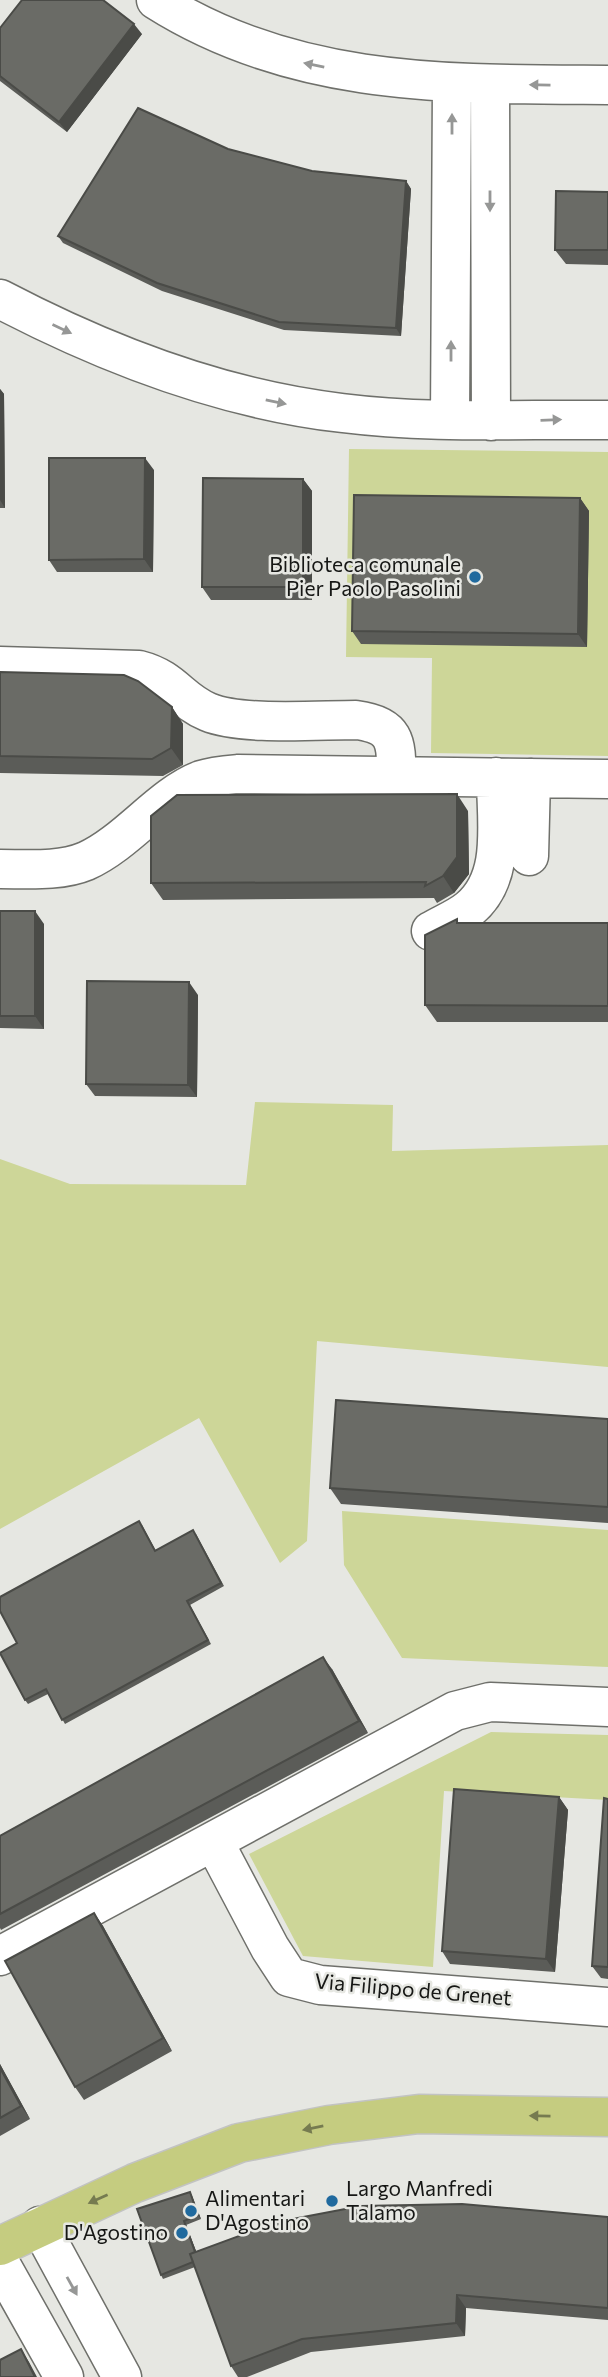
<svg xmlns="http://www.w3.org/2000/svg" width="608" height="2377" font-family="Commissioner,sans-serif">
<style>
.green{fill:#cdd698}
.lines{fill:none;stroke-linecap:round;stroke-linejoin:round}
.minor-casing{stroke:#6f706b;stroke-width:41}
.major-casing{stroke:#c2c3c2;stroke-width:41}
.minor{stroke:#fff;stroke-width:38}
.major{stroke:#c5cc80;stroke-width:38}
.wall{fill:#5b5c58}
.shaded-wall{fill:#4a4b47}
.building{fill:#6a6b66;stroke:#4a4b47;stroke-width:2}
.oneway{fill:#969796}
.oneway2{fill:#767b50}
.poi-dot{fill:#206a9e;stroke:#e6e7e2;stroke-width:2.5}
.labels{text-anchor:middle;stroke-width:5;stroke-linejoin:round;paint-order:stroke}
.poi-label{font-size:21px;fill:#161715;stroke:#e6e7e2;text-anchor:end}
.street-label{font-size:21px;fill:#161715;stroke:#e6e7e2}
</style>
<rect width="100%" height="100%" fill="#e6e7e2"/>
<path class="green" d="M 349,449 L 608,452 L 608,756 L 431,753 L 432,658 L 346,657 Z
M 255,1102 L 393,1105 L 392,1151 L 608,1145 L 608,1367 L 317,1341 L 307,1541 L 280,1563 L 199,1418 L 0,1529 L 0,1159 L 70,1184 L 246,1185 Z
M 342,1511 L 608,1530 L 608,1667 L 402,1658 L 344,1565 Z
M 491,1732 L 608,1735 L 608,1800 L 444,1791 L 433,1967 L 303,1956 L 249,1854 Z"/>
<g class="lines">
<g class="minor-casing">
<path id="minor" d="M 156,0 C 295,88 450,84 608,85
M 490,84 L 491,421
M 0,299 C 107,355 221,399 342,413 C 430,424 519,419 608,420
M 450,420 L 452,83
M 0,666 L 139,670 C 174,679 179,700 208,712 C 242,726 317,720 356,720 C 395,725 397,741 396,776
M 529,856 L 531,778
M 0,869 C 27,869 60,872 86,861 C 128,842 160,796 201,780 C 213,776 226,775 238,774 L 608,779
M 431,931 C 443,924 458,918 469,909 C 507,878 496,822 496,777
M 214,1842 L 270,1948 L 289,1977 L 320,1985 L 608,2007
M 0,1956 L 455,1711 L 490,1702 L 608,1707
M 40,2226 L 122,2377
M 0,2263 L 64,2377"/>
</g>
<g class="major-casing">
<path id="major" d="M 0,2246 L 135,2183 L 239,2143 L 329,2125 L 419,2114 L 608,2117"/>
</g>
<use href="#minor" class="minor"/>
<use href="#major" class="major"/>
</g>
<path class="wall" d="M 0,28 L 142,34 L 67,132 L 0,81 Z
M 228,149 L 312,171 L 406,181 L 411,189 L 401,336 L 284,330 L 162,291 L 63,243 L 58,236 Z
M 608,192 L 608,265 L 566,264 L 555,250 Z
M 0,389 L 4,394 L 5,508 L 0,508 Z
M 154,470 L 153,572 L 57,572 L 49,560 Z
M 303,479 L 312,491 L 312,600 L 211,600 L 202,587 Z
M 580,498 L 589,511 L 587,647 L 361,644 L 352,631 Z
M 0,672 L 172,707 L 183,724 L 183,765 L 163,776 L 0,773 Z
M 468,811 L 469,874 L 454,893 L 437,903 L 434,898 L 163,900 L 151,883 Z
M 0,911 L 44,924 L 44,1029 L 0,1028 Z
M 460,923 L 608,923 L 608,1022 L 437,1022 L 425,1005 Z
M 198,995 L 197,1097 L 95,1096 L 86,1084 Z
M 608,1419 L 608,1523 L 341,1504 L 330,1488 Z
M 142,1525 L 156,1551 L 196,1534 L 224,1586 L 190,1605 L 211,1644 L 65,1724 L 48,1694 L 28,1704 L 25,1700 L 17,1643 Z
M 332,1669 L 368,1733 L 1,1930 L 0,1928 L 0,1836 Z
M 559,1797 L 568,1810 L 555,1972 L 450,1964 L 442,1951 Z
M 608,1799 L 608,1979 L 601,1978 L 592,1966 Z
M 94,1913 L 103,1926 L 172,2051 L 84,2100 L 75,2087 Z
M 0,2064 L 30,2119 L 0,2136 Z
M 192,2196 L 201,2219 L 186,2225 L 196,2251 L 608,2217 L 608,2320 L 466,2308 L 465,2336 L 311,2352 L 247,2377 L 238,2377 L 231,2366 L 195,2267 L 163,2279 L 161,2275 Z"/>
<path class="shaded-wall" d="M 134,24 L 142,34 L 67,132 L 59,122 Z
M 406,181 L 411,189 L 401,336 L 396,328 Z
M 0,389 L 4,394 L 5,508 L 0,500 Z
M 145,458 L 154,470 L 153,572 L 144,559 Z
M 303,479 L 312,491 L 312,600 L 303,587 Z
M 580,498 L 589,511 L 587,647 L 578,634 Z
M 172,707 L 183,724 L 183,765 L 171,748 Z
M 457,794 L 468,811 L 469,874 L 454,893 L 443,876 Z
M 35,911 L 44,924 L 44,1029 L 35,1016 Z
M 189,982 L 198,995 L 197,1097 L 188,1085 Z
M 323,1657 L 332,1669 L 368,1733 L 359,1721 Z
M 559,1797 L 568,1810 L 555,1972 L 546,1959 Z
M 94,1913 L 103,1926 L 172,2051 L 163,2038 Z
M 0,2064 L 30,2119 L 21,2106 L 0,2068 Z
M 190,2192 L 192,2196 L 201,2219 L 198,2215 Z
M 184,2221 L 186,2225 L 201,2264 L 198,2260 Z
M 457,2295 L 466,2308 L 465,2336 L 456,2323 Z
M 21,2349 L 29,2362 L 37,2377 L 35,2377 Z"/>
<path class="building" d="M 22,0 L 103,0 L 134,24 L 59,122 L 0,76 L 0,28 Z
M 138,108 L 228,149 L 312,171 L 406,181 L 396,328 L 279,322 L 157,283 L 58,236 Z
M 556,191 L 608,192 L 608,250 L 555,250 Z
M 49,458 L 145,458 L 144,559 L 49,560 Z
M 203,478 L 303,479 L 303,587 L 202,587 Z
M 354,495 L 580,498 L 578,634 L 352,631 Z
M 0,672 L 124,675 L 138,681 L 172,707 L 171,748 L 152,759 L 0,756 Z
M 457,794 L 457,857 L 443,876 L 425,886 L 426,882 L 151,883 L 151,816 L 177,795 Z
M 0,911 L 35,911 L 35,1016 L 0,1016 Z
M 457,919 L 457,923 L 608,923 L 608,1006 L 425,1005 L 425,935 Z
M 87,981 L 189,982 L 188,1085 L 86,1084 Z
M 336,1400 L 608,1419 L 608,1507 L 330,1488 Z
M 139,1521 L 155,1551 L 193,1530 L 221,1583 L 187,1601 L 208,1640 L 62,1720 L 46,1689 L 25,1700 L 0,1653 L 17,1643 L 0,1611 L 0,1597 Z
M 323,1657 L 359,1721 L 0,1914 L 0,1836 Z
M 454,1789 L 559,1797 L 546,1959 L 442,1951 Z
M 604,1798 L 608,1799 L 608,1967 L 592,1966 Z
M 94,1913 L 163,2038 L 75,2087 L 5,1961 Z
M 0,2068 L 21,2106 L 0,2118 Z
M 190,2192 L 198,2215 L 184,2221 L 195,2252 L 190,2254 L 193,2262 L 161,2275 L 137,2209 Z
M 462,2204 L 608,2217 L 608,2308 L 457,2295 L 456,2323 L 302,2339 L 231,2366 L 190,2254 L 277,2222 L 361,2206 Z
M 21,2349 L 35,2377 L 0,2377 L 0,2360 Z"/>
<defs><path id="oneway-solid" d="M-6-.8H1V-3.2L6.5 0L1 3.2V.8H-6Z" transform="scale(1.75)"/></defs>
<g class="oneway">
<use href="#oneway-solid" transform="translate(314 65) rotate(-168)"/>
<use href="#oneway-solid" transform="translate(540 85) rotate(-179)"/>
<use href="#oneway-solid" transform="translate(452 124) rotate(-90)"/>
<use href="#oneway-solid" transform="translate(490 201) rotate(90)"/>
<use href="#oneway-solid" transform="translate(62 329) rotate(25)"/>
<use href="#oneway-solid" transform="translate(451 351) rotate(-90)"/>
<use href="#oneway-solid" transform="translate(276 402) rotate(12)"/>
<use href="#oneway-solid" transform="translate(551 420) rotate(-2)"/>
<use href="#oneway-solid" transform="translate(72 2286) rotate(61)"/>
</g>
<g class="oneway2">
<use href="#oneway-solid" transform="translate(540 2116) rotate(-179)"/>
<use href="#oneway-solid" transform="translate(313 2128) rotate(169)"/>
<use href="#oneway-solid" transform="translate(98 2199) rotate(156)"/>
</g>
<g class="poi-dot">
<circle cx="475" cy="577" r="7"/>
<circle cx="332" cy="2201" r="7"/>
<circle cx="191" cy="2211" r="7"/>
<circle cx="182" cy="2233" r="7"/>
</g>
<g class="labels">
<g class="poi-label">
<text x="461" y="572">Biblioteca comunale<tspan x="461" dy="24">Pier Paolo Pasolini</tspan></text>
<text x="346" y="2196" text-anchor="start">Largo Manfredi<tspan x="346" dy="24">Talamo</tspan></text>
<text x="205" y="2206" text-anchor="start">Alimentari<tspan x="205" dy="24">D'Agostino</tspan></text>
<text x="168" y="2240">D'Agostino</text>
</g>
<g class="street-label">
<text transform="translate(413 1990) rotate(5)" y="7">Via Filippo de Grenet</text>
</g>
</g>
</svg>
